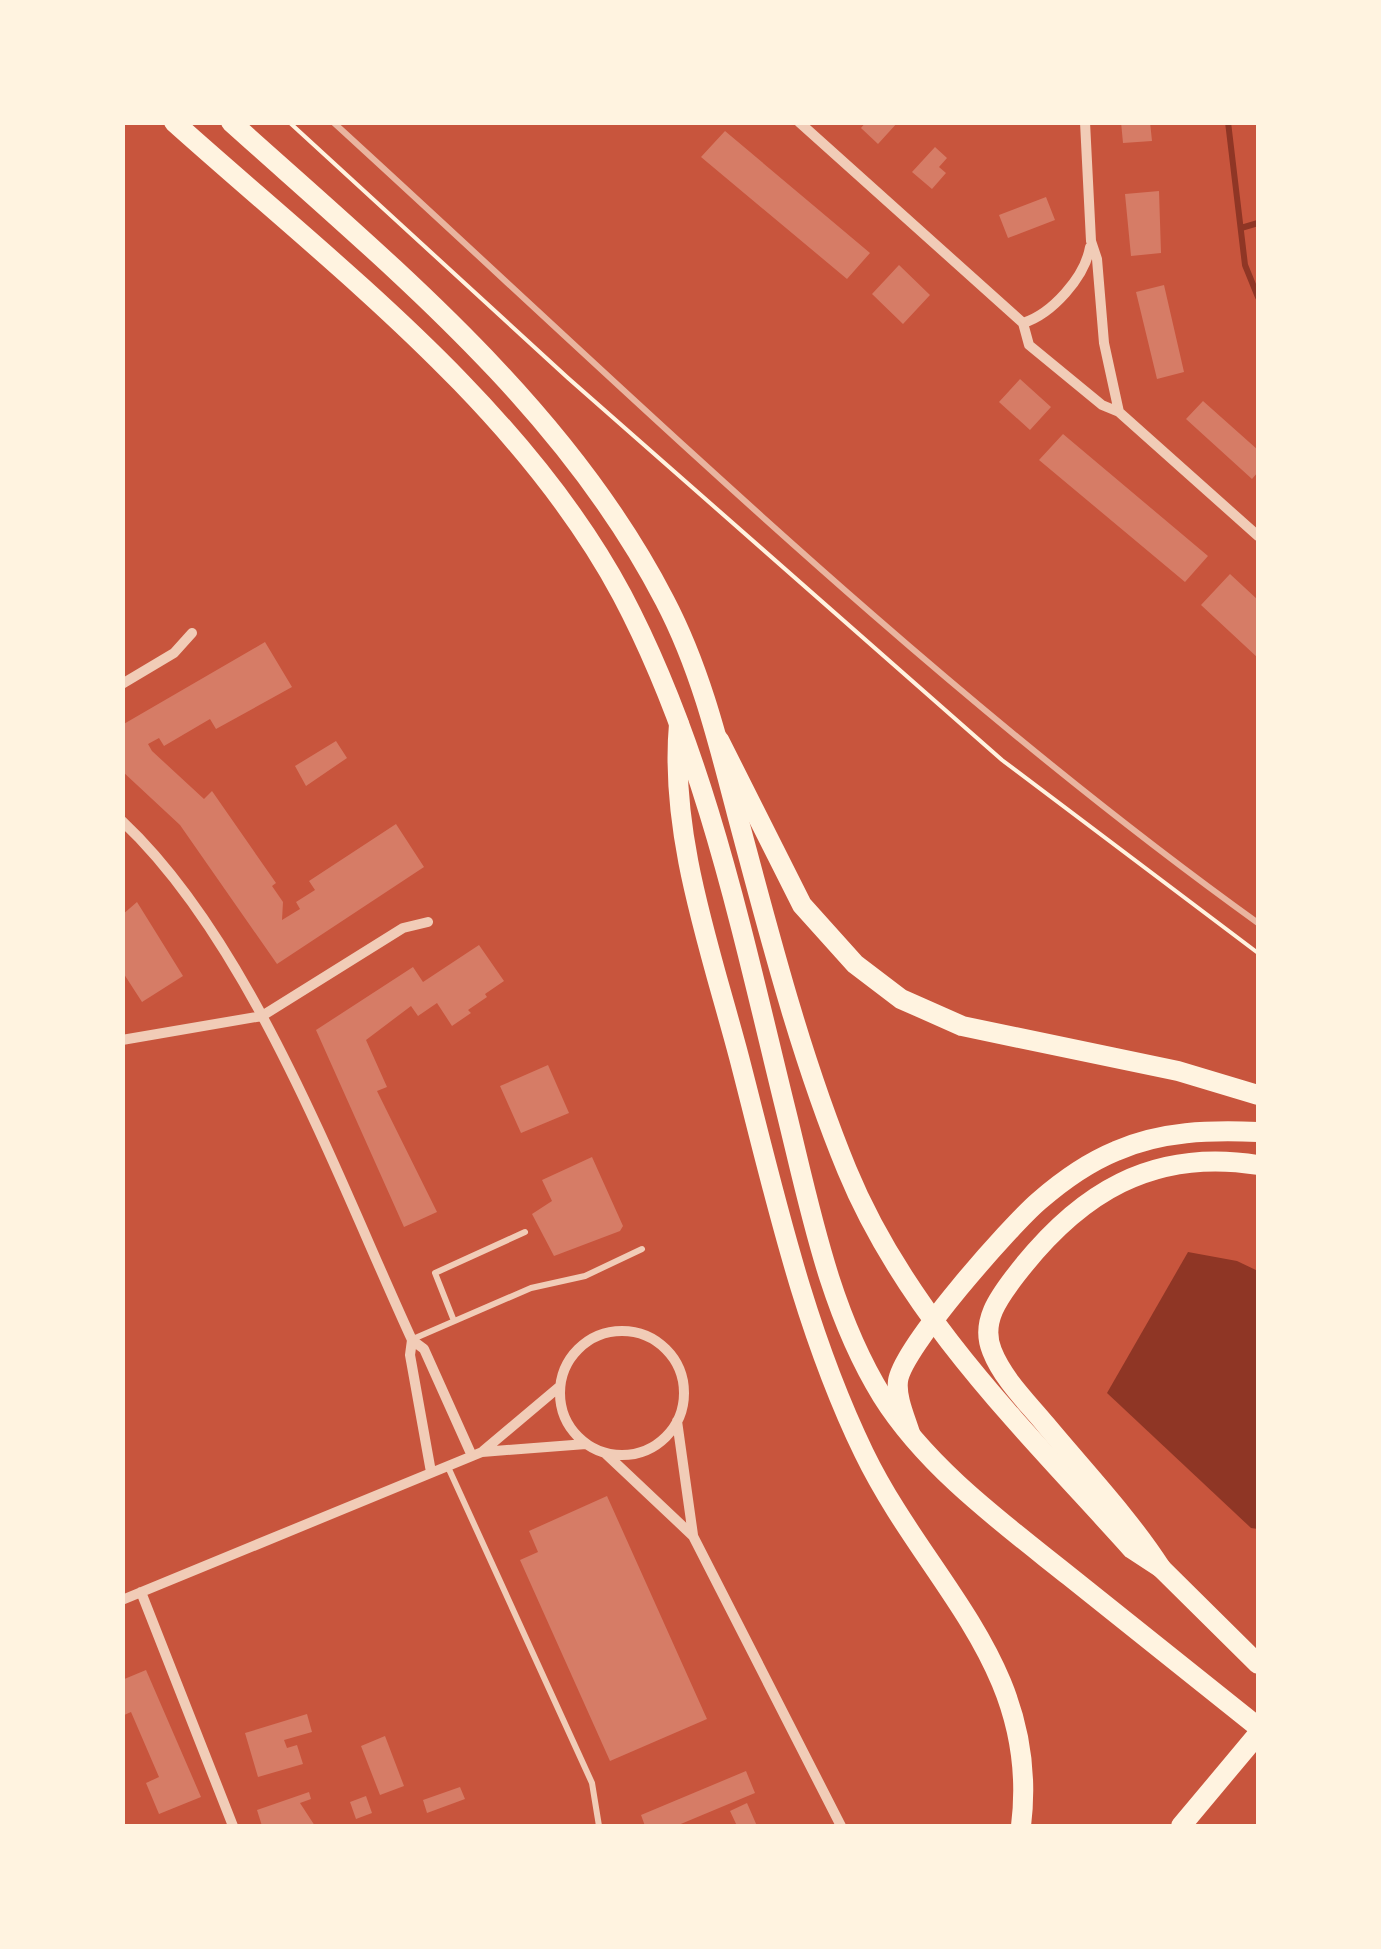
<svg xmlns="http://www.w3.org/2000/svg" width="1381" height="1949" font-family="'Source Sans 3',sans-serif">
<style>
.water{fill:#8f3625}
.lines{fill:none;stroke-linecap:round;stroke-linejoin:round}
.stream{stroke:#8f3625;stroke-width:6}
.building{fill:#d67c66}
.path{stroke:#fff3e0;stroke-width:4}
.service{stroke:#f1ccb7;stroke-width:6}
.minor{stroke:#f1ccb7;stroke-width:10}
.trunk{stroke:#fff3e0;stroke-width:20}
.motorway{stroke:#fff3e0;stroke-width:20}
.rail{stroke:#e9b49f;stroke-width:6}
</style>
<rect width="100%" height="100%" fill="#c8553d"/>
<path class="water" d="M 1188,1252 L 1237,1261 L 1258,1271 L 1258,1529 L 1251,1528 L 1107,1393 Z"/>
<g class="lines">
<path class="stream" d="M 1228,122 L 1245,265 L 1258,297
M 1241,228 L 1258,223"/>
</g>
<path class="building" d="M 866,122 L 898,122 L 878,144 L 861,128 Z
M 1121,122 L 1150,122 L 1152,141 L 1123,143 Z
M 725,131 L 870,253 L 847,279 L 701,157 Z
M 935,147 L 947,158 L 939,167 L 946,173 L 932,189 L 912,172 Z
M 1159,191 L 1161,253 L 1131,256 L 1125,194 Z
M 1046,197 L 1055,220 L 1008,238 L 999,215 Z
M 899,265 L 930,295 L 903,324 L 872,294 Z
M 1164,285 L 1184,372 L 1157,379 L 1136,292 Z
M 1020,379 L 1051,407 L 1030,430 L 999,402 Z
M 1203,401 L 1258,450 L 1258,472 L 1252,479 L 1186,419 Z
M 1063,434 L 1208,556 L 1185,582 L 1039,460 Z
M 1230,574 L 1258,600 L 1258,658 L 1201,605 Z
M 265,642 L 292,687 L 216,729 L 210,719 L 164,746 L 159,738 L 148,744 L 152,751 L 204,799 L 212,791 L 276,883 L 272,886 L 283,902 L 282,920 L 300,909 L 296,902 L 315,890 L 309,881 L 396,824 L 424,867 L 277,964 L 180,825 L 122,771 L 122,725 Z
M 336,741 L 347,758 L 306,786 L 295,766 Z
M 137,902 L 183,976 L 142,1002 L 122,971 L 122,915 Z
M 479,945 L 504,981 L 485,994 L 487,997 L 468,1010 L 471,1013 L 452,1026 L 437,1003 L 418,1016 L 411,1006 L 366,1040 L 387,1087 L 377,1091 L 437,1212 L 404,1227 L 316,1030 L 413,967 L 423,982 Z
M 548,1065 L 569,1113 L 521,1133 L 500,1086 Z
M 592,1157 L 623,1226 L 620,1231 L 554,1256 L 532,1214 L 552,1201 L 542,1180 Z
M 607,1496 L 707,1719 L 610,1761 L 520,1560 L 538,1552 L 529,1531 Z
M 146,1670 L 201,1797 L 159,1814 L 146,1783 L 159,1777 L 131,1712 L 122,1716 L 122,1680 Z
M 307,1714 L 312,1732 L 284,1740 L 287,1748 L 297,1745 L 303,1764 L 258,1777 L 245,1733 Z
M 385,1736 L 404,1786 L 380,1795 L 361,1746 Z
M 746,1771 L 755,1793 L 676,1826 L 645,1826 L 641,1815 Z
M 460,1787 L 465,1799 L 427,1813 L 423,1800 Z
M 309,1792 L 311,1799 L 300,1803 L 315,1826 L 262,1826 L 257,1810 Z
M 366,1796 L 372,1813 L 356,1819 L 350,1802 Z
M 747,1803 L 757,1826 L 737,1826 L 730,1811 Z"/>
<g class="lines">
<path class="path" d="M 289,122 L 568,378 L 1002,760 L 1258,953"/>
<path class="service" d="M 454,1321 L 435,1273 L 525,1232
M 413,1339 L 531,1288 L 585,1276 L 642,1249
M 448,1467 L 592,1783 L 599,1826"/>
<path class="minor" d="M 799,122 L 1023,323 L 1029,345 L 1102,405 L 1119,412 L 1258,536
M 1085,122 L 1091,241 L 1097,259 L 1104,343 L 1119,412
M 1023,323 C 1052,314 1085,277 1090,247
M 122,684 L 174,653 L 192,633
M 122,821 C 252,943 337,1177 412,1340
M 122,1040 L 262,1016 L 403,928 L 428,922
M560 1393a62 62 0 1 1 124 0a62 62 0 1 1-124 0Z
M 677,1421 L 693,1535
M 483,1451 L 559,1387
M 605,1453 L 693,1536 L 841,1826
M 431,1472 L 410,1355 L 412,1340 L 424,1349 L 472,1456
M 141,1592 L 233,1826
M 122,1600 L 482,1452 L 586,1444"/>
<path class="trunk" d="M 174,122 C 331,263 521,406 622,595 C 706,754 743,937 786,1111 C 810,1208 829,1310 882,1396 C 927,1468 1004,1524 1069,1576 C 1132,1626 1195,1677 1258,1727
M 231,122 C 391,266 565,407 665,601 C 700,668 718,741 737,814 C 769,933 800,1056 847,1170 C 908,1318 1027,1432 1132,1549 L 1161,1568 L 1258,1664"/>
<path class="motorway" d="M 679,724 C 669,835 711,951 739,1057 C 774,1192 803,1327 864,1453 C 927,1583 1041,1666 1021,1826
M 719,740 L 802,905 L 855,964 L 901,999 L 962,1026 L 1178,1071 L 1258,1095
M 910,1433 C 905,1417 896,1397 898,1381 C 902,1348 1010,1226 1039,1201 C 1062,1181 1087,1163 1116,1151 C 1161,1131 1210,1130 1258,1132
M 1161,1568 C 1128,1517 1085,1472 1046,1425 C 1027,1402 1003,1379 992,1351 C 980,1322 999,1297 1016,1275 C 1079,1193 1152,1148 1258,1165
M 1181,1826 L 1258,1734"/>
<path class="rail" d="M 333,122 C 634,397 927,685 1258,923"/>
</g>
<rect width="1381" height="1949" fill="none" stroke="#fff3e0" stroke-width="250"/>
</svg>
